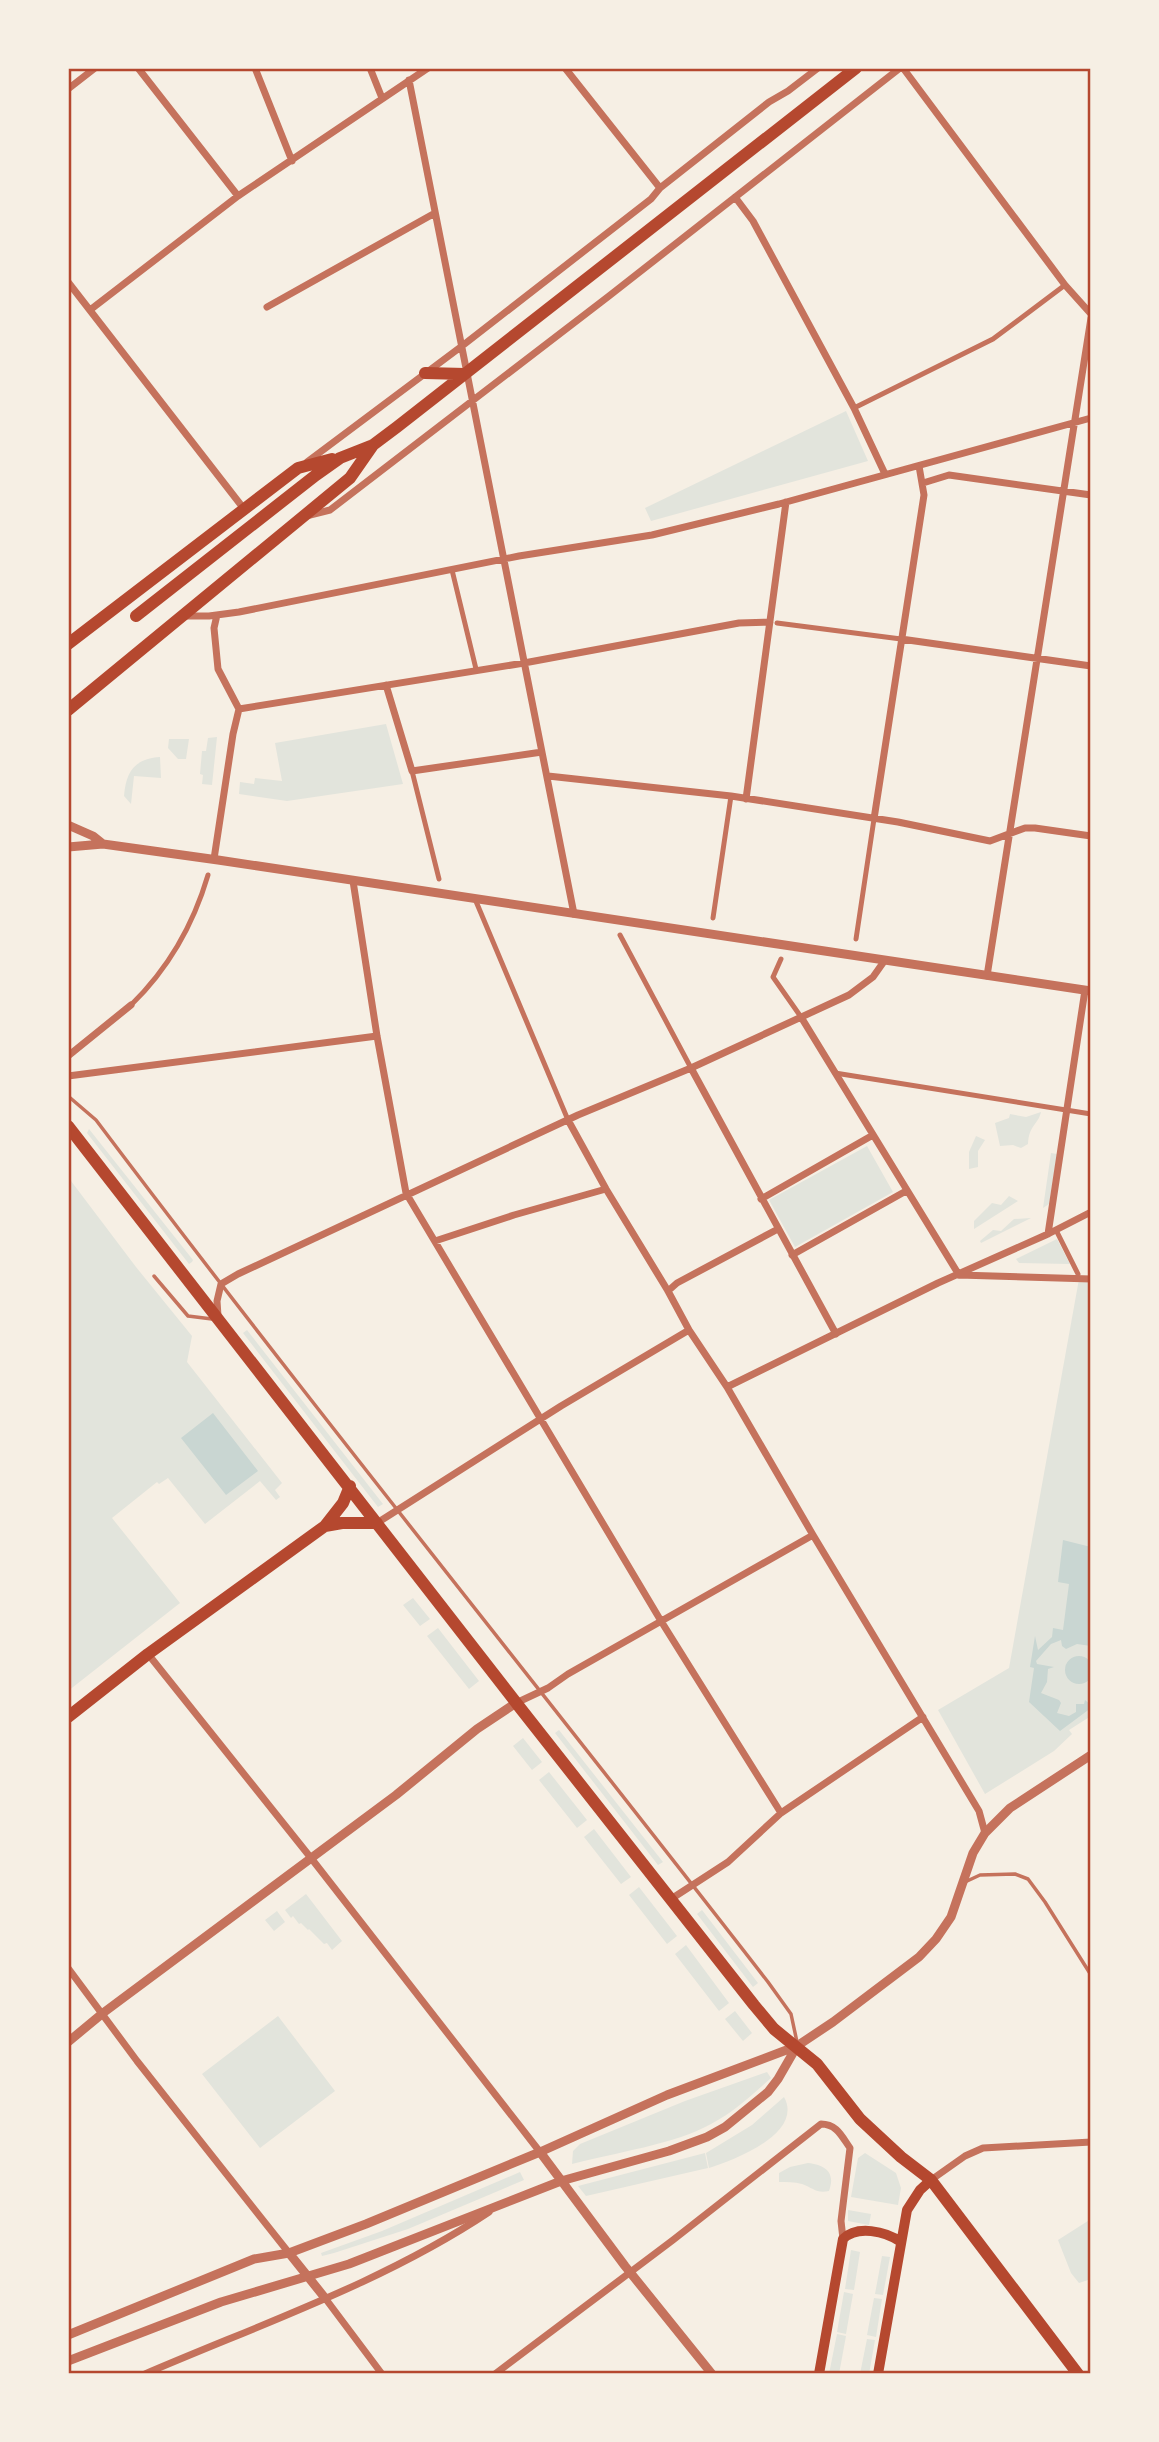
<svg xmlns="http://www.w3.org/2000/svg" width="1159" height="2442" font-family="'Open Sans',sans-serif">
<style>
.green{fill:#e2e4dc}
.water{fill:#c9d6d2}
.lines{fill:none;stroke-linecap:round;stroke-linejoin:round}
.service{stroke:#c5725c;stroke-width:3.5}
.pedestrian{stroke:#c5725c;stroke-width:5}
.minor{stroke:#c5725c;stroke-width:7}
.tertiary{stroke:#c5725c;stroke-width:9}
.secondary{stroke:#b5482f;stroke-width:10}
.primary{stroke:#b5482f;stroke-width:12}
.neatline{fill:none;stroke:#b5482f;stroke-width:2.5}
</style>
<rect width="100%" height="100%" fill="#f6efe4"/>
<path class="green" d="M 846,411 L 868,461 L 651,521 L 645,508 Z
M 386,724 L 403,784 L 287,801 L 239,794 L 240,782 L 254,784 L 255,778 L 282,781 L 275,743 Z
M 217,737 L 212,785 L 202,784 L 203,775 L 200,774 L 202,751 L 206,751 L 208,738 Z
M 169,739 L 189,739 L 186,759 L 178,759 L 168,748 Z
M 160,757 L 161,778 L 134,776 L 131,804 L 124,796 C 126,772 134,759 160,757 Z
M 1041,1112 C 1038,1125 1029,1125 1028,1144 L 1021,1148 L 1013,1145 L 1000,1146 L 995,1123 L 1009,1118 L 1010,1114 L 1026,1117 Z
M 89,1129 L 193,1260 L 192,1262 L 189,1264 L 87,1133 Z
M 976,1136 L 985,1140 L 978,1151 L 978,1167 L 969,1169 L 969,1152 Z
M 867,1146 L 893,1192 L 795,1247 L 769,1200 Z
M 1051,1153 L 1057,1154 L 1049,1204 L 1043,1208 Z
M 68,1177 L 136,1267 L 192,1336 L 187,1362 L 282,1483 L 275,1490 L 280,1497 L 276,1500 L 260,1481 L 205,1524 L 168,1478 L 159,1484 L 157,1482 L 112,1518 L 180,1603 L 68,1691 Z
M 1009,1196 L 1018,1201 L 974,1229 L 974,1221 L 992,1203 L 1001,1205 Z
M 1014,1219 L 1031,1218 L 981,1243 L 980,1241 L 993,1230 L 1001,1231 Z
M 1057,1239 L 1070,1264 L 1019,1263 L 1016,1259 Z
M 1079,1279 L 1091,1279 L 1091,1716 L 1069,1730 L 1072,1734 L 1054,1751 L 985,1794 L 938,1710 L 1009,1668 Z
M 247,1330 L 383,1504 L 378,1507 L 243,1333 Z
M 413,1598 L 430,1619 L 420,1626 L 403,1605 Z
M 438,1628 L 479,1681 L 469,1689 L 427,1636 Z
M 559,1730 L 663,1862 L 658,1865 L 555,1733 Z
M 523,1738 L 542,1762 L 532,1770 L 513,1746 Z
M 549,1772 L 587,1820 L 577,1828 L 539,1780 Z
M 594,1829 L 631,1877 L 621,1884 L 584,1837 Z
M 639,1887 L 677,1936 L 667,1944 L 629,1895 Z
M 306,1894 L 342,1941 L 332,1950 L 327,1943 L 324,1944 L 309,1929 L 308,1930 L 301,1923 L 299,1924 L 293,1916 L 291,1918 L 285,1910 Z
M 702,1910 L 758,1983 L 753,1987 L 697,1914 Z
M 277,1911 L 285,1922 L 274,1931 L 265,1920 Z
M 686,1945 L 729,2003 L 719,2011 L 675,1954 Z
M 735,2011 L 752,2033 L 743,2041 L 725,2019 Z
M 278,2016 L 335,2091 L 260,2148 L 202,2074 Z
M 767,2072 L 771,2078 C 752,2095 734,2112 711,2124 C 676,2144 613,2153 572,2164 L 573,2151 L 580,2144 L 685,2101 Z
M 784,2097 C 804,2133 735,2160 709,2168 L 706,2153 L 752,2125 Z
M 705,2153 L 708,2168 L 586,2196 L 578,2186 Z
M 865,2153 L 896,2173 L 901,2188 L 898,2205 L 851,2197 L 858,2158 Z
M 808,2163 C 825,2165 836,2172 829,2191 C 817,2194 813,2188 802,2184 C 794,2182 787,2182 779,2182 L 779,2173 L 790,2167 Z
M 520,2172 L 524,2180 L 408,2229 L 334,2253 L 322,2256 L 321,2253 L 382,2231 Z
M 848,2210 L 871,2214 L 869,2225 L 848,2221 Z
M 1091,2219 L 1091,2279 L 1079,2283 L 1071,2273 L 1058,2240 Z
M 851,2250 L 860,2252 L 854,2290 L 845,2289 Z
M 882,2256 L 890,2257 L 883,2295 L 875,2294 Z
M 844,2292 L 853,2294 L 846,2334 L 837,2332 Z
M 874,2298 L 882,2299 L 876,2337 L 867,2335 Z
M 837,2334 L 846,2336 L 839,2374 L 829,2374 Z
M 867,2339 L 875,2340 L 869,2374 L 860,2374 Z"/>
<path class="water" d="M 213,1413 L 258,1471 L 226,1495 L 181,1438 Z
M 1063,1540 L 1091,1547 L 1091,1646 L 1077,1644 L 1066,1649 L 1062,1646 L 1061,1640 L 1051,1644 L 1036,1661 L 1037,1664 L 1054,1667 L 1048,1669 L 1047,1682 L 1041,1693 L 1059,1700 L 1061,1703 L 1057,1713 L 1069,1716 L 1076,1712 L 1076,1704 L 1084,1704 L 1085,1700 L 1091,1705 L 1091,1708 L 1060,1731 L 1029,1702 L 1034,1668 L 1030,1667 L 1035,1636 L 1038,1650 L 1052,1637 L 1053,1628 L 1063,1630 L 1069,1584 L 1058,1582 Z
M1065 1670a14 14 0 1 1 28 0a14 14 0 1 1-28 0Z"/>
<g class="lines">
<path class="service" d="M 68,1096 L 96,1120 C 315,1411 545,1694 768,1982 L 791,2014 L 797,2042
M 154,1276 L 188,1316 L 212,1319
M 965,1882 L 980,1875 L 1015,1874 L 1028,1879 L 1045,1902 L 1091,1975"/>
<path class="pedestrian" d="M 854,408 L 993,339 L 1065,285
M 452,570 L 476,669
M 777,623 L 901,639
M 412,771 L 439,879
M 475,899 L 568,1120
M 713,918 L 731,796
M 620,935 L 691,1068
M 856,939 L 874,819
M 781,959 L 773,977 L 801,1017
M 131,1005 C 169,968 193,926 208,875
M 835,1073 L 1091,1114
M 1056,1230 L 1078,1274"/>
<path class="minor" d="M 138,68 L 238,196
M 255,68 L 292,161
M 370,68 L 382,98
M 565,68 L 660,188
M 903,68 L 1065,285 L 1091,314
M 409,80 L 574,914
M 68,89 L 95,68
M 735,197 L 753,221 L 854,408 L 885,474
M 68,282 L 244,509
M 267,307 L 435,213
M 90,310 L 238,196 L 428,68
M 307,462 L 462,346 L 651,199 L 660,188 L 769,102 L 788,91 L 818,68
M 923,483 L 949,475 L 1091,495
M 306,516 L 330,510 L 609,296 L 900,68
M 183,616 L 209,616 L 239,612 L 519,556 L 652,535 L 779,504 L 1091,418
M 901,639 L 1091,666
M 386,685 L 412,771 L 542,752
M 239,709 L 524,663 L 739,623 L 770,622
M 548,776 L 731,796 L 898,822 L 990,841 L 1025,828 L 1035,828 L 1091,836
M 746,799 L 786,502
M 874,819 L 924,495 L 919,466
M 214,859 L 233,734 L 239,709 L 218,669 L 214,628 L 217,615
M 353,881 L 377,1036 L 406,1193 L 661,1621 L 781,1813
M 987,976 L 1091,318
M 801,1017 L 959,1275
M 68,1056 L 131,1005
M 691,1068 L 836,1334
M 68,1076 L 377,1036
M 568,1120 L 606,1189 L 668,1291 L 689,1330 L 727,1387 L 813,1535 L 979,1811 L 985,1833
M 761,1199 L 873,1135
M 1048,1234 L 1085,990
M 435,1241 L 514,1215 L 606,1189
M 792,1255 L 906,1191
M 959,1275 L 1091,1279
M 668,1291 L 677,1283 L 778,1229
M 218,1316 L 217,1301 L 221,1284 L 238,1274 L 578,1115 L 691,1068 L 849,995 L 873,977 L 885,960
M 727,1387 L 938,1283 L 1048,1234 L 1091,1212
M 377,1523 L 561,1406 L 689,1330
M 148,1654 L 311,1858 L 540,2152
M 516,1703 L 548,1688 L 568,1674 L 813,1535
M 671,1899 L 728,1862 L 781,1813 L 923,1717
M 68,1968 L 137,2061 L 289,2253
M 931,2180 L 965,2156 L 983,2148 L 1091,2142
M 325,2298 L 382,2374
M 145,2374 C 261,2324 384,2282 489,2212
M 495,2374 L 673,2240 L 821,2124 C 837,2124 842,2137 850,2148 L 841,2221 L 843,2239"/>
<path class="tertiary" d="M 68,825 L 93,836 L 103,844
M 68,847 L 103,844 L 218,860 L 1091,991
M 68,2042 L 103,2013 L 396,1795 L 477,1729 L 516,1703
M 540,2152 L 625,2266 L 712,2374
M 289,2253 L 325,2298
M 68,2335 L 254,2259 L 289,2253 L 366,2224 L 540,2152 L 667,2095 L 797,2046 L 833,2022 L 919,1957 L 936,1939 L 951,1917 L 973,1853 L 985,1833 L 1010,1808 L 1091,1755
M 68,2361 L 221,2302 L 349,2264 L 561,2181 L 669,2151 L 707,2137 L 725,2127 L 768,2092 L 778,2079 L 797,2046"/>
<path class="secondary" d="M 819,2374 L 843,2239 C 857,2225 885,2231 901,2242
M 878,2374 L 907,2210 L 920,2190 L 931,2180"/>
<path class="primary" d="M 425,373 L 465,374
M 136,616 L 316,475 L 340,458 L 373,445 L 397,427 L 856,68
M 68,644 L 298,468 L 332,459
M 68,710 L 350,478 L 373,445
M 68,1126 L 521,1709 L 754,2005 L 774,2029 L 817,2064 L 860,2119 L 901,2157 L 931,2180 L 1078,2374
M 325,1526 L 342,1523 L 377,1523
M 68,1717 L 148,1654 L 325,1526 L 343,1503 L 350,1486"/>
</g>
<rect width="1159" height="2442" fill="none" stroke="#f6efe4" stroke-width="140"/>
<rect x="70" y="70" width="1019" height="2302" class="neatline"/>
</svg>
